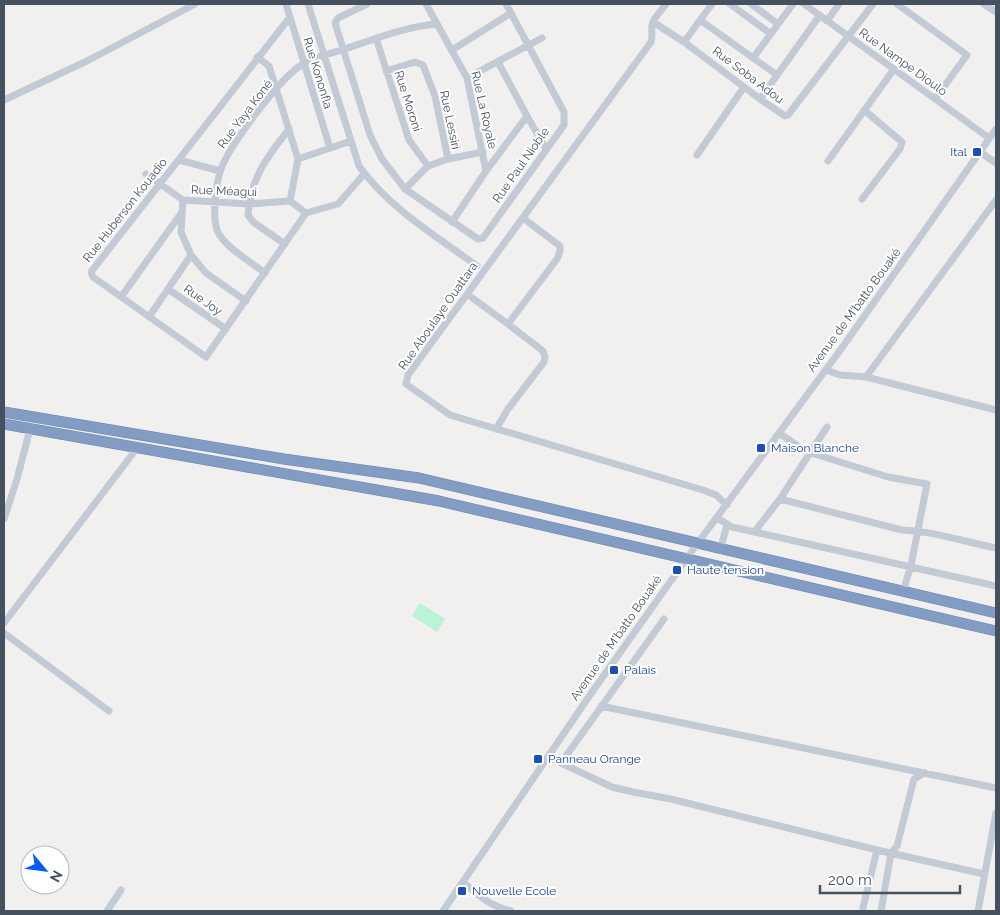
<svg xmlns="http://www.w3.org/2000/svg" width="1000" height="915" font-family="Raleway,sans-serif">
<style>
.green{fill:#b9f4d5}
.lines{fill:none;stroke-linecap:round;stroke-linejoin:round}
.highway-casing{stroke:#6d87b0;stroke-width:11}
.minor{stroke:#c2cad6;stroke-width:7}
.highway{stroke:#829cc4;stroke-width:10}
.transit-dot{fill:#1a4fb4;stroke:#fff;stroke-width:2}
.labels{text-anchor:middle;stroke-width:4;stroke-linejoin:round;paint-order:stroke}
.street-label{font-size:12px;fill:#45515f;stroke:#fff}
.transit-label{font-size:12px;fill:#164399;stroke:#fff;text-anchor:start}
</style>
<rect width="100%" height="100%" fill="#f2f0ef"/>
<path class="green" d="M 420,603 L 445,619 L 437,632 L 412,616 Z"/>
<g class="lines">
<g class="highway-casing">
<path id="highway" d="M 4,412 L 284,459 L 419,478 L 996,613
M 4,424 L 439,501 L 996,631"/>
</g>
<path class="minor" d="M 286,4 L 330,148
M 308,4 L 359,166 C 389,208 436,236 477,266
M 367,4 L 338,18 L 335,23 L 370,135 L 382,159 L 405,189 L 478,239 L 483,238 L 564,125 L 564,112 L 506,4
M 426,4 L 467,78 L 486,171
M 666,4 C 662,10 653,18 652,25 C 651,31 653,36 651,42 L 408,375 L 406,384 L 450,415 L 703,490 L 716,495 L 727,505
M 730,4 L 771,34
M 751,4 L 778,24
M 804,4 L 989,138
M 897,4 L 967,55 L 935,99
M 984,4 L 996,12
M 290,17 L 91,272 L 93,277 L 206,357 L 306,213 L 338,204 L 364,174
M 700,20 L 777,75
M 827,21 L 839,4
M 653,22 L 684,42 L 760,99 L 785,116 L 788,115 L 873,4
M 376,38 L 409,140 L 428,166
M 684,42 L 712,4
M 452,50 L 511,13
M 257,57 L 269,66 L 298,159
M 753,58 L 793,4
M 498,62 L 527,116 L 546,149
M 386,71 L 415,62 L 423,65 L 435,96 L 448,159
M 467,78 L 542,38
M 760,99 L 820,15
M 4,100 L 89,60 L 195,4
M 980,152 L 996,163
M 697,155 L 744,87
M 179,160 L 220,171
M 828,161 L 894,69
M 146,174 L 183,200 L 249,204 L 290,201 L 306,213
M 405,189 L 428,166 L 448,159 L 483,152
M 862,199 L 900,149 L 902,142 L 864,110
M 183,200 L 181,232 L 191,255 L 206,273 L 246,301
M 290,201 L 298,159 L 351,141
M 452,222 L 486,171 L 527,116
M 285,244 L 253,222 L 248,215 C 251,177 267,157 289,129
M 265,273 C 251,262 223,246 217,230 C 212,215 216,184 221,169 C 230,145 282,74 305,63 C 317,56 332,53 345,49 C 375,39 404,27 436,24
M 168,289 L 226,329
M 467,294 L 508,324
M 121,297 L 182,212
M 149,317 L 191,255
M 826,370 L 840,375 L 866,377 L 996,410
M 866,377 L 996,200
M 496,429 L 508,409 L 544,362 L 545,357 L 543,351 L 508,324 L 557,259 L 560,251 L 560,246 L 523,218
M 779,433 L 805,451 L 888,477 L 927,484 L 911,565 L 903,592
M 780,499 L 902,530 C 933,531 965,542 996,548
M 717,518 L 732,527 L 996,586
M 4,519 L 17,479 L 30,429
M 755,531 L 780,499 L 827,427
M 720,550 L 727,525
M 4,623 L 137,448
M 4,633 L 109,711
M 601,706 L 996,788
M 548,757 L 612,787 L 633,792 L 671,799 L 877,850 L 984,874
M 561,763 L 664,619
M 463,882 C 479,896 490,906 511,911
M 863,908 L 877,850
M 107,911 L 121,890
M 443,911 L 590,695 L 697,544 L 844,345 L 996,129
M 881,911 L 891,853 L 897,846 L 914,779 L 925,773
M 978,911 L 996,813"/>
<use href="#highway" class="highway"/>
</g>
<g class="transit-dot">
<rect x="972" y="147" width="10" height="10" rx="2.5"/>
<rect x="756" y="443" width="10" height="10" rx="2.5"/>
<rect x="672" y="565" width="10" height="10" rx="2.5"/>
<rect x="609" y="665" width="10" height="10" rx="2.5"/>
<rect x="533" y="754" width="10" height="10" rx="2.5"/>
<rect x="457" y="886" width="10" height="10" rx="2.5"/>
</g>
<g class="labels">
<g class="street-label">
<text transform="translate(903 62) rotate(36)" y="4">Rue Nampe Dioulo</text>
<text transform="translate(318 73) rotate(73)" y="4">Rue Kononfla</text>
<text transform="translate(748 75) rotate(37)" y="4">Rue Soba Adou</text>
<text transform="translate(408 101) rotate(72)" y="4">Rue Moroni</text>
<text transform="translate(484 110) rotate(77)" y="4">Rue La Royale</text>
<text transform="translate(245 114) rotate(-53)" y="4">Rue Yaya Koné</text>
<text transform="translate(450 120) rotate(78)" y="4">Rue Lessiri</text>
<text transform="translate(521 165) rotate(-55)" y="4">Rue Paul Nioble</text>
<text transform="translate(224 191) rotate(2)" y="4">Rue Méagui</text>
<text transform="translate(125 210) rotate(-52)" y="4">Rue Huberson Kouadio</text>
<text transform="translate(203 300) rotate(35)" y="4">Rue Joy</text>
<text transform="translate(854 310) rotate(-54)" y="4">Avenue de M'batto Bouaké</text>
<text transform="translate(438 316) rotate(-55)" y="4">Rue Aboulaye Ouattara</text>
<text transform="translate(616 638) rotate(-55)" y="4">Avenue de M'batto Bouaké</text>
</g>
<g class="transit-label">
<text x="967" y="156" text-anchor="end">Ital</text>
<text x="771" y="452">Maison Blanche</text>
<text x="687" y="574">Haute tension</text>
<text x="624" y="674">Palais</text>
<text x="548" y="763">Panneau Orange</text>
<text x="472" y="895">Nouvelle Ecole</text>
</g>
</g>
<rect width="1000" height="915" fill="none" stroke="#45515f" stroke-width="10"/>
<g transform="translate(45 870) rotate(119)"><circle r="24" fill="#ffffff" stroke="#b5b9bf"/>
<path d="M0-4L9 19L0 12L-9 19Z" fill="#055bf7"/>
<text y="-8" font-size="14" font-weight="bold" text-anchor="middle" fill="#45515f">N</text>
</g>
<path d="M820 885v8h140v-8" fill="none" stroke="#45515f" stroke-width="2.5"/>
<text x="828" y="885" font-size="15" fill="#45515f" stroke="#ffffff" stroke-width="4" paint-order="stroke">200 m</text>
</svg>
